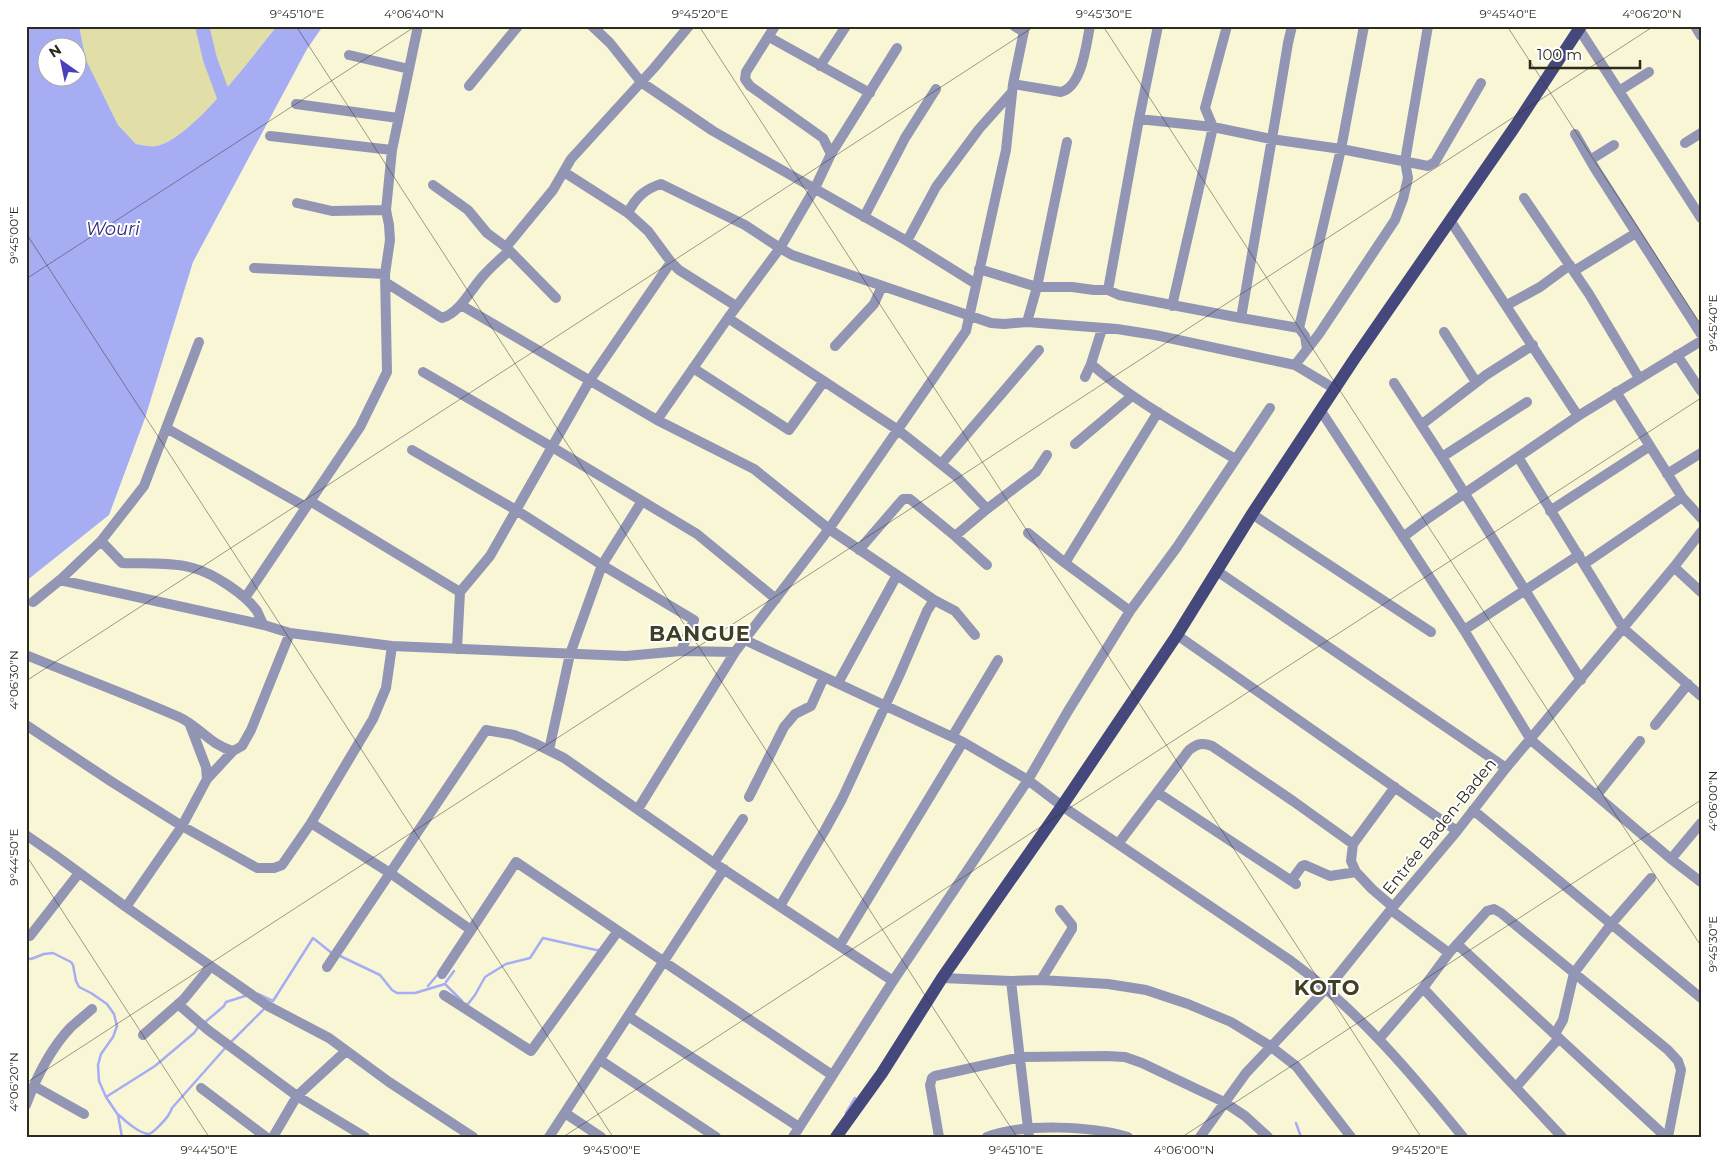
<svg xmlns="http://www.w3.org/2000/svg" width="1727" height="1163" font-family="Montserrat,sans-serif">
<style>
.green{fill:#e1dea7}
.water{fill:#a7adf3;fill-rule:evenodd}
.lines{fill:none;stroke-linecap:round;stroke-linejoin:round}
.stream{stroke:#a7adf3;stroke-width:2.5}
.river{stroke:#a7adf3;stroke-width:14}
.minor{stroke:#9296b4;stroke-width:10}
.major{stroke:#45487c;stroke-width:12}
.ticks{fill:none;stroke:#2c2b1e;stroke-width:1;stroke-opacity:0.45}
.labels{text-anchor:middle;stroke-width:4;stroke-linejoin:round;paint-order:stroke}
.street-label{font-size:16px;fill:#2c2b1e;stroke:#fff}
.water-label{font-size:18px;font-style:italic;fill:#322e7d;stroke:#fff}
.district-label{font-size:21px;font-weight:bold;letter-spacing:1px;fill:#413f23;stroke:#fff}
.neatline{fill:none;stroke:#2c2b1e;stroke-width:2}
.ticks-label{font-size:12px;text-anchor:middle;fill:#2c2b1e}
</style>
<rect width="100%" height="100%" fill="#f8f6d5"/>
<path class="green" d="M 79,26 L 277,26 C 254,54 190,142 155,146 C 149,147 142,145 136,144 L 118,125 L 86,60 Z"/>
<path class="water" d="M 26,26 L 79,26 L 86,60 L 118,125 L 136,144 C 142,145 149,147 155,146 C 190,142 254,54 277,26 L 323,26 L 307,49 L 193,262 L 145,418 L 109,515 L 26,581 ZM 48,48 L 78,48 L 78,78 L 48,78 Z"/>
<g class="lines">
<path class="stream" d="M 338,955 L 380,975 L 392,990 L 397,993 L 415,993 L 445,984 L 462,1001
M 26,958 L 31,959 L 44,954 L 53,953 L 71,962 L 73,965 L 76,981 L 79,987 L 91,993 L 107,1004 L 114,1014 L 117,1026 L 113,1037 L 101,1054 L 98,1065 L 99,1081 L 106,1097 L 118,1115 L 122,1137
M 446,982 L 454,971
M 428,986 L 439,973
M 258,994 L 273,1001 L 313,938 L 333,954
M 466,1004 L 468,1004 L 475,995 L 485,977 L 506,964 L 530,958 L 543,938 L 596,950 L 600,950
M 204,1023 L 224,1006 L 226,1002 L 245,996
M 231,1042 L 265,1008
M 106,1097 L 155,1066 L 194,1033 L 199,1026
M 846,1113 L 855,1098
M 119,1115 C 125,1121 140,1134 149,1134 C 153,1133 158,1127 161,1124 C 166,1119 170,1114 172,1108 L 227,1046
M 1296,1123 L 1301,1137"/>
<path class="river" d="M 202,26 L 210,59 L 229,111"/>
<path class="minor" d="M 592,26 L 610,43 L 641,82 L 713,131 L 907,241 L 976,284
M 775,26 L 746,72 L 745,79 L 750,86 L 823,138 L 831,154
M 1014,26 L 1024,32
M 1292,26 L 1288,43 L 1276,115 L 1241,318 L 1299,328 L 1305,336 L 1307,349
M 1695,26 L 1701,36
M 1579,29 L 1701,218
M 769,37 L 870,93
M 897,48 L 831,154 L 815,188 L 780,248 L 792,255 L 991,323 L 1004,324 L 1027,322 L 1037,287 L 1067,142
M 349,55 L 409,69
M 820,66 L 846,26
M 1013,84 L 1061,92 C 1082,87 1086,45 1090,26
M 469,86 L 518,26
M 1619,91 L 1649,72
M 296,104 L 398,118
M 1139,119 L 1213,127 L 1271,139 L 1341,149 L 1428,166 L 1435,162 L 1481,83
M 1575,134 L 1594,167 L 1701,334
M 1685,143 L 1701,133
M 392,150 L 418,26
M 1590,160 L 1614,145
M 564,172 L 628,213 L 648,231 L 671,262 L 679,270 L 736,306
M 433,185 L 468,210 L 487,233 L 506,247 L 556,298
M 1524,198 L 1589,294 L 1639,378
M 297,203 L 332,211 L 386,210
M 628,213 C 636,197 645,189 661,184 L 745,225 L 780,248 L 728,318 L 657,420
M 864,217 L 905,138 L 936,89
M 1450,220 L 1578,416
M 907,241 L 936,187 L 979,129 L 1012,92
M 506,247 L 553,190 L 571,159 L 654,68 L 689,26
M 254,268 L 385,274
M 979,269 L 1037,287 L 1072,287 L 1094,290 L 1108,290 L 1119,295 L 1241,318
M 1574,271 L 1636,233
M 385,282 L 442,318 C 460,313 471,289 483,276 C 491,267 500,259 509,251
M 1108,290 L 1139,119 L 1158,26
M 461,305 L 657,420 L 754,469 L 829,529 L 934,600 L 927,611 L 899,676 L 842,799 L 825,830 L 780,906
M 1507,305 L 1540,287 L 1570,265
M 1172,306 L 1213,127 L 1205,108 L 1227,26
M 728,318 L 898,430 L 956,476 L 987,509
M 1027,322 L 1117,329 L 1155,335 L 1295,365 L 1335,389
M 1299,328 L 1341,149 L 1364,26
M 1444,332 L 1476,382
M 835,346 L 874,304 L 882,286
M 1677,355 L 1701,391
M 1091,364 C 1135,402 1186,429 1235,459
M 1295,365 L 1319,334 L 1395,220 L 1403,199 L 1408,178 L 1405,161 L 1428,26
M 693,368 L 789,430 L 824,381
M 423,372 L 552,447 L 697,534 L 776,599
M 1085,377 L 1091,364 L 1102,329
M 1394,383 L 1442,457 L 1581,680
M 1616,392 L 1682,497 L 1701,518
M 1321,411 L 1464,630 L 1531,740 L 1671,859 L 1701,882
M 1421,425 L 1486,375 L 1533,345
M 166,428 L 306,507
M 1075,444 L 1132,396
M 412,450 L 516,510 L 602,565 L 694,620 L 681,651
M 1442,457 L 1527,402
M 1518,457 L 1623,628 L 1701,696
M 942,463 L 1039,350
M 1667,474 L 1701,453
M 310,501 L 460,592
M 1550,511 L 1650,446
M 1252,514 L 1431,632
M 1028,533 L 1065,563 L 1130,611
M 955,536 L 987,509 L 1036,472 L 1047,455
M 1403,537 L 1427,519 L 1578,416 L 1701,341
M 101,541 L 122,563 C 145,564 171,562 193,568 C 213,573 245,594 257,611 C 259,615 261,621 264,625 L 290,633 L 392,646 L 626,656 L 681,651 L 735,652
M 859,550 L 903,499 L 910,499 L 955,536 L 987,565
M 1065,563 L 1158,412
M 1584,564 L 1682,497
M 1674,567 L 1701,592
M 1217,571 L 1506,768
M 60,580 L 264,625
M 245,598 L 360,427 L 387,372 L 385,274 L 390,240 L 389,225 L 386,210 L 392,150 L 270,136
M 934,600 L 955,611 L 975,635
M 33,602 L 60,580 L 101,541 L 144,486 L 199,342
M 1464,630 L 1579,555
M 1177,635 L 1457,831
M 745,640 L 963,742 L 1028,780 L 1062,806 L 1291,961 C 1358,1010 1411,1073 1463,1137
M 457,649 L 460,592 L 490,556 L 590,380 L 671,262
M 26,655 C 77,676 129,695 179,717 C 199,726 210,745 233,751 L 242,746 L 251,730 L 290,633
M 838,683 L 897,575
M 26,725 L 112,782 L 182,826 L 257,868 L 274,868 L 282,865 L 311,823 L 373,719 L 386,688 L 392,646
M 190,725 L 206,767 L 207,779
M 1655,725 L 1688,684
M 952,737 L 998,660
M 549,750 L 570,654 L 602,565 L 642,501
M 1158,793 L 1296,884
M 1597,795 L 1640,741
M 749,797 L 784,727 L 795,714 L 811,706 L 824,677
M 638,809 L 735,652 L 829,529 L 966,331 L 1006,150 L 1013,84 L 1025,26
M 1473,810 L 1701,998
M 311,823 L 390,873 L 471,930
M 26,835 L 55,855 L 126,907 L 268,1006 L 329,1038 L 389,1082 L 473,1137
M 1118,844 L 1189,750 C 1197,744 1202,742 1212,746 L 1293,801 L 1353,844
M 1671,859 L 1701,823
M 714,863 L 743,819
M 1291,881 L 1302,866 L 1305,865 L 1330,876 L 1356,872
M 126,907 L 182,826 L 207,779 L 233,751
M 1393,907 L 1372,889 L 1356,872 L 1351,861 L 1353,844 L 1395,787
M 1391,910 L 1449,953
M 30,936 L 79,873
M 1457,944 L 1666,1137
M 840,945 L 963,742
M 327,967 L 486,730 L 514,735 L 536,744 L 564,758 L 714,863 L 893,981
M 442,974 L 516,862 L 832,1075
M 942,978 L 1011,981 L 1041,980 L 1108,984 L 1146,990 L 1188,1004 L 1231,1022 L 1270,1046 L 1296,1066 L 1351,1137
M 1041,980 L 1072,929 L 1072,925 L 1060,910
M 1011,981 L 1029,1137
M 1423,988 L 1562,1137
M 444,995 L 531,1051 L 618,931
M 178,1004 L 208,1030 L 297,1096 L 365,1137
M 628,1016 L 799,1127
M 1555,1034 L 1563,1020 L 1574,973 L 1612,923 L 1651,878
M 143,1035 L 184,999 L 211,966
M 1379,1039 L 1423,988 L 1449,953 L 1487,911 L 1494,909 L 1501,913 L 1668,1050 L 1678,1061 L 1681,1070 L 1668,1137
M 600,1060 L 716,1137
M 34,1086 L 84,1114
M 1516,1087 L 1559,1038
M 201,1088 L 266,1137
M 26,1105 C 36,1078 51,1048 71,1027 C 78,1021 85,1015 92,1009
M 565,1113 L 601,1137
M 273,1137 L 297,1096 L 346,1051
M 549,1137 L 724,869
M 793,1137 L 893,981 L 1028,780 L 1068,711 L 1130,611 L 1177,547 L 1270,408
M 939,1137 L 930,1085 L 932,1078 L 935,1076 L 1021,1057 L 1106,1056 L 1125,1057 L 1142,1063 L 1224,1102 L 1245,1116 L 1268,1137
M 987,1137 C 1023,1123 1092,1126 1128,1137
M 1200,1137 L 1246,1073 L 1336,978 L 1393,907 L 1457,831 L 1506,768 L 1674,567 L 1701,532"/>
<path class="major" d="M 836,1137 L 882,1073 L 942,978 L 1062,806 L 1177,635 L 1252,514 L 1355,358 L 1514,128 L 1581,26"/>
</g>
<path class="ticks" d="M 296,26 L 1017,1137M 699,26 L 1421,1137M 1103,26 L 1701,946M 1507,26 L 1701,325M 26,233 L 613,1137M 26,279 L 416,26M 26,681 L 1035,26M 26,855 L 209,1137M 26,1083 L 1654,26M 563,1137 L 1701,398M 1182,1137 L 1701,800"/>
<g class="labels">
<g class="street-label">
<text transform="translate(1439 826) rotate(-51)" y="6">Entrée Baden-Baden</text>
</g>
<g class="water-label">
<text x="113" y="235">Wouri</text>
</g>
<g class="district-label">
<text x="700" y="641">BANGUE</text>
<text x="1327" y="995">KOTO</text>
</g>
</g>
<rect width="1727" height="1163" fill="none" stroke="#ffffff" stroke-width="55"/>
<g transform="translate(62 62) rotate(327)"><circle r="24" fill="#ffffff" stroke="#abaaa5"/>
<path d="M0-4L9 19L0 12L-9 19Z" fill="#4941b7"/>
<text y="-8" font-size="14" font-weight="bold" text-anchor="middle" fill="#2c2b1e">N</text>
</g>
<path d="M1530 60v8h110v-8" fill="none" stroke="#2c2b1e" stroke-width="2.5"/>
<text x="1537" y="60" font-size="15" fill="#2c2b1e" stroke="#ffffff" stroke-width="4" paint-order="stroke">100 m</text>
<rect x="28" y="28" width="1672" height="1108" class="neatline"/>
<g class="ticks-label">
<text x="297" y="18">9°45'10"E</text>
<text x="414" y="18">4°06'40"N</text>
<text x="700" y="18">9°45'20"E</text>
<text x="1104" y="18">9°45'30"E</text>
<text x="1508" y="18">9°45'40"E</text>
<text x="1652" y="18">4°06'20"N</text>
<text transform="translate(14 235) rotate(-90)" y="4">9°45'00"E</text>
<text transform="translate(1713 323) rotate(-90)" y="4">9°45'40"E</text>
<text transform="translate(14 680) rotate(-90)" y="4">4°06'30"N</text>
<text transform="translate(1713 801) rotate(-90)" y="4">4°06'00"N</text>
<text transform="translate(14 857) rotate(-90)" y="4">9°44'50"E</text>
<text transform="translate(1713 944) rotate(-90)" y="4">9°45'30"E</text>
<text transform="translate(14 1082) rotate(-90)" y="4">4°06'20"N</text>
<text x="209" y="1154">9°44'50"E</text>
<text x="612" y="1154">9°45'00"E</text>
<text x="1016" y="1154">9°45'10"E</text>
<text x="1184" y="1154">4°06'00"N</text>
<text x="1420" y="1154">9°45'20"E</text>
</g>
</svg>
